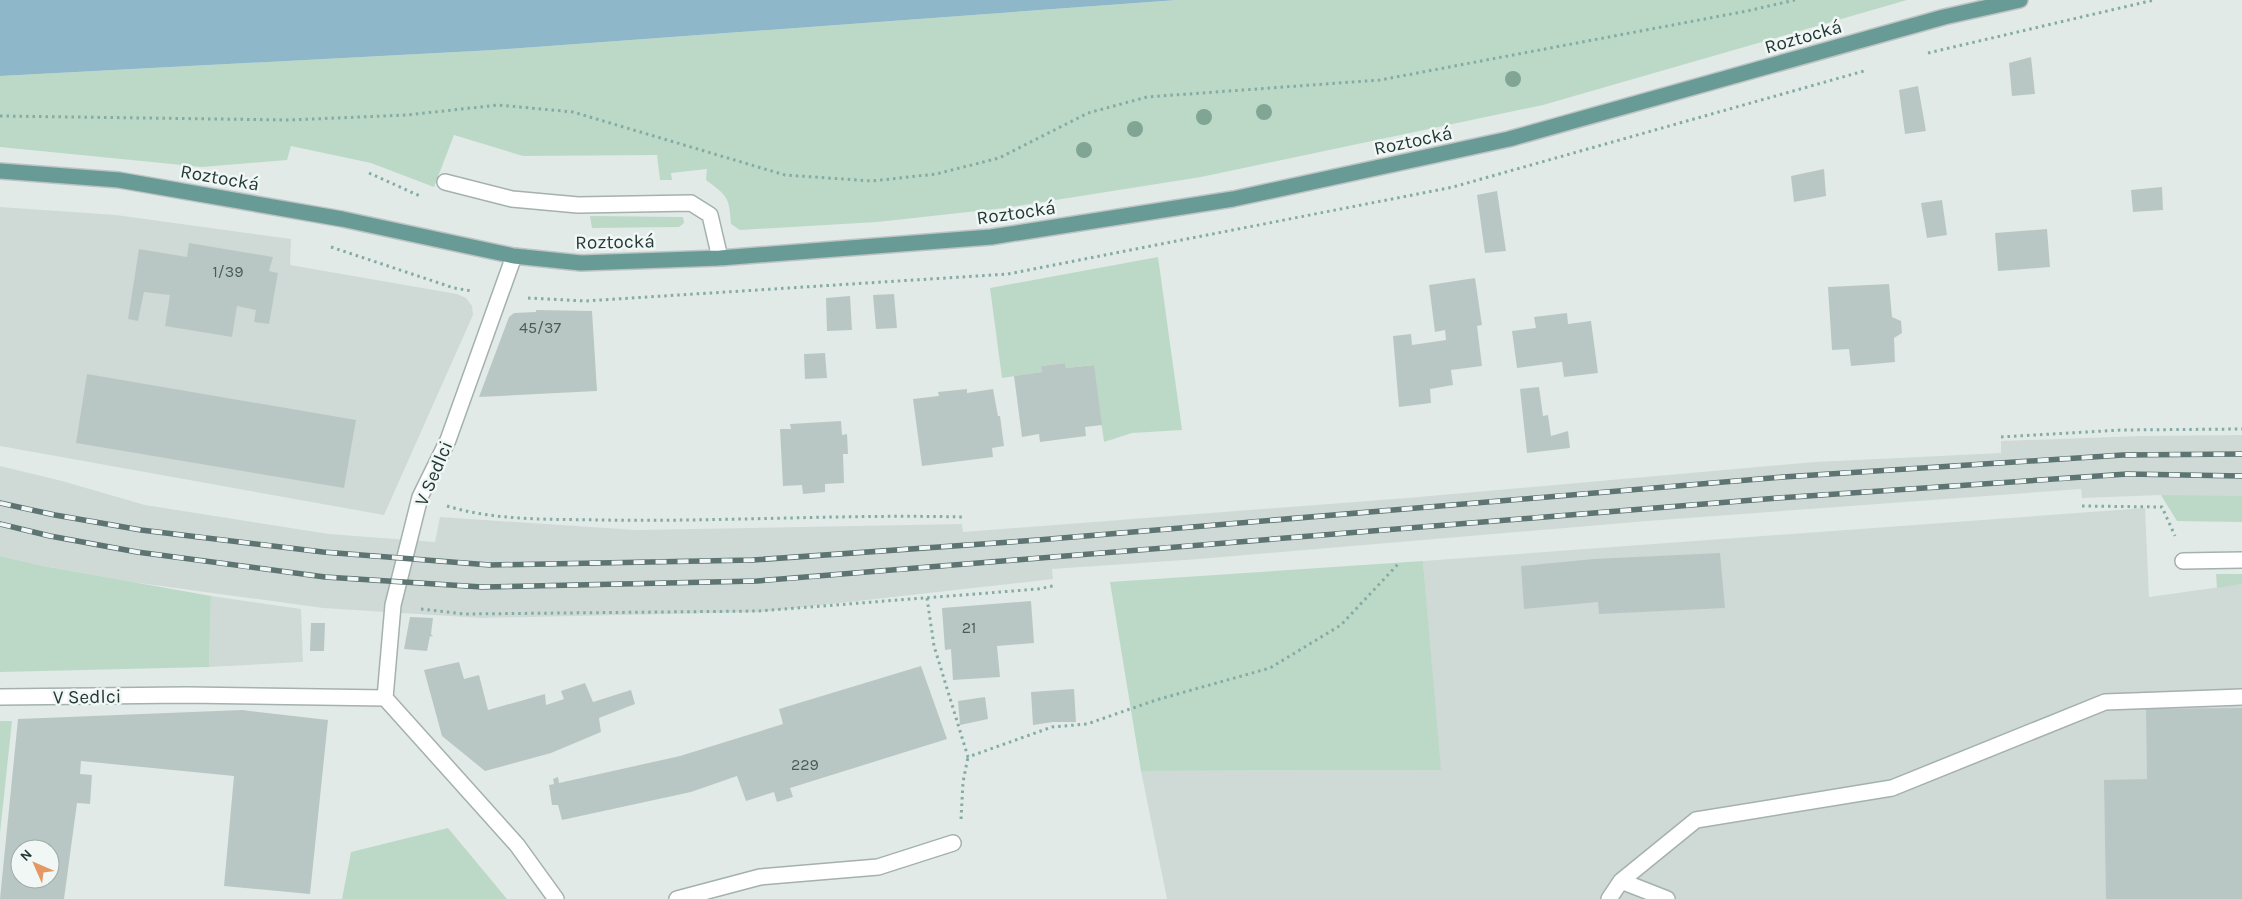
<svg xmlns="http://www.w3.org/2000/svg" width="2242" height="899" font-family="Karla,sans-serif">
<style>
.built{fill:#cfdad6}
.green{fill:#bcd9c8}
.water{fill:#8eb7ca}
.building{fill:#b9c7c4;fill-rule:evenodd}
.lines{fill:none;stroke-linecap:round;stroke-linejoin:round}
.minor-casing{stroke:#a4b1ae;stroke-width:18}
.major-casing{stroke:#bdc4c3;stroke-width:18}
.path{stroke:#84aba4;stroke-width:3;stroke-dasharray:2.5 4;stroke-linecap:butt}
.minor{stroke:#fff;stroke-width:15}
.major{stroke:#699b96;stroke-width:15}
.rail-casing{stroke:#5d7472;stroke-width:5.5}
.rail{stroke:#f1f7f5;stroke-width:4;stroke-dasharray:11;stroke-linecap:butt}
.tree{fill:#80a594}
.labels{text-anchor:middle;stroke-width:5;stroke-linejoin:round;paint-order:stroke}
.number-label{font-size:16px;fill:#485c5a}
.street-label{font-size:19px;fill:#233936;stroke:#f1f7f5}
</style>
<rect width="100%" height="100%" fill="#e1eae7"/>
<path class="built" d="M 0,207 L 116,215 L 291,239 L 290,265 L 457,294 L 466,298 L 472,306 L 473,315 L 384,515 L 0,446 Z
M 2242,435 L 2242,508 L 2169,508 L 2161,495 L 2082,498 L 2081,489 L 1647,521 L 1199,559 L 1052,569 L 1053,579 L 759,612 L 481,618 L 323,608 L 132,582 L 43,566 L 0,556 L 0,466 L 62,481 L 145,505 L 329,534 L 435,542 L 440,517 L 636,530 L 962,524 L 963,532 L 1407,498 L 1815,462 L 2001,453 L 2001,441 L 2140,436 Z
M 2145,508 L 2149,597 L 2242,584 L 2242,899 L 1167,899 L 1141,771 L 1440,770 L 1423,561 Z
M 211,596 L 301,609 L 303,662 L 209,667 Z"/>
<path class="green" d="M 1177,0 L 1907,0 L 1543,105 L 1201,177 L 1005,208 L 877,222 L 740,230 L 731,224 C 729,196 728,197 706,180 L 707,169 L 671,173 L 672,180 L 660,180 L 657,155 L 523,156 L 454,135 L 434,187 L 371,163 L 291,146 L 287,160 L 202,167 L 0,147 L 0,76 L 494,50 Z
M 590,216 L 680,217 L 683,217 L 684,223 L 679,227 L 592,228 Z
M 1158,257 L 1182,430 L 1132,433 L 1104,442 L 1093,365 L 1066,368 L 1065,363 L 1041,366 L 1042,372 L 1002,378 L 990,288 Z
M 2161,495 L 2242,496 L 2242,522 L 2177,521 Z
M 0,556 L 43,566 L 211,596 L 209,667 L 0,672 Z
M 1423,561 L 1441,770 L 1141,771 L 1110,582 Z
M 2216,574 L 2242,574 L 2242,584 L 2217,588 Z
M 0,721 L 12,721 L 0,833 Z
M 448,828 L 507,899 L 342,899 L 351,852 Z"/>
<path class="water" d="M 0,0 L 1177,0 L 494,50 L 0,76 Z"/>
<path class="building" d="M 2031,57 L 2035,94 L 2012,96 L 2009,63 Z
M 1918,86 L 1926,131 L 1905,134 L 1899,90 Z
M 1824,169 L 1826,196 L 1794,202 L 1791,176 Z
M 2162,187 L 2163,210 L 2133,212 L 2131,190 Z
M 1497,191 L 1506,251 L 1485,253 L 1477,195 Z
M 1942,200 L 1947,235 L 1927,238 L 1921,203 Z
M 2047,229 L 2050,267 L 1998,271 L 1995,233 Z
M 189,243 L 273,257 L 269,271 L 278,273 L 269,324 L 254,322 L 256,310 L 237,306 L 232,337 L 165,326 L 170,295 L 144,292 L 138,321 L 128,319 L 139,249 L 187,257 Z
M 1475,278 L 1482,325 L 1477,326 L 1482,366 L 1451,370 L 1453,385 L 1430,389 L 1431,403 L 1399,407 L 1393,336 L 1411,334 L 1412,345 L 1446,340 L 1445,330 L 1435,332 L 1429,285 Z
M 1889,284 L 1892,317 L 1901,321 L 1902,333 L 1894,338 L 1895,362 L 1851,366 L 1849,349 L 1832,350 L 1828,287 Z
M 894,294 L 897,328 L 876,329 L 873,295 Z
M 850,296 L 852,330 L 827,331 L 826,298 Z
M 536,310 L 592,311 L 597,391 L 479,397 L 509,317 L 514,313 L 536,312 Z
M 1567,313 L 1568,324 L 1591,321 L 1598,373 L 1564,377 L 1562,362 L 1517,368 L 1512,331 L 1536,328 L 1534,317 Z
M 825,353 L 827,378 L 805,379 L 804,354 Z
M 1065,363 L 1066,368 L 1094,365 L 1102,425 L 1085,427 L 1086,436 L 1040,442 L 1039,434 L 1022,437 L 1014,376 L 1042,372 L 1041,366 Z
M 87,374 L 356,420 L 344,488 L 76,443 Z
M 1539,387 L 1543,416 L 1548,415 L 1551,436 L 1568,431 L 1570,448 L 1527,453 L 1520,389 Z
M 967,389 L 967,393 L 993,389 L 998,416 L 1000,416 L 1004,446 L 992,448 L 993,457 L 922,466 L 913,399 L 939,396 L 938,392 Z
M 841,421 L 842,435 L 847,434 L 848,454 L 843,454 L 844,483 L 825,484 L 825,492 L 803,494 L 802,485 L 783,486 L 780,429 L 791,429 L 790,424 Z
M 1720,553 L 1725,608 L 1599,614 L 1598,602 L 1524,609 L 1521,566 L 1594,559 Z
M 1031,601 L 1034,643 L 997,646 L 1000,677 L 953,680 L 951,649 L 945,650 L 942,608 Z
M 410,617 L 433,618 L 431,634 L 433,637 L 430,636 L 427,651 L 404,649 Z
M 311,623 L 325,623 L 324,651 L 310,651 Z
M 459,662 L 464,679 L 479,675 L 488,710 L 545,694 L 546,705 L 564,699 L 561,691 L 585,683 L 593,702 L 631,690 L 635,704 L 599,718 L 601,732 L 551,753 L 485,771 L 442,736 L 424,670 Z
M 921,666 L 947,739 L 790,788 L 793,797 L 777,802 L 774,792 L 746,801 L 737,776 L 691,792 L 562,820 L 558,805 L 552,805 L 549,785 L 554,784 L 553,779 L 558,777 L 559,783 L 680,756 L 783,724 L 779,709 Z
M 1074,689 L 1076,722 L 1053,722 L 1033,725 L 1031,692 Z
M 985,697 L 988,719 L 960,725 L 958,701 Z
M 2242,708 L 2242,899 L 2106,899 L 2104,780 L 2147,779 L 2146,709 Z
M 242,710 L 328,720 L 310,894 L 224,886 L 234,776 L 81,761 L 80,774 L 92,775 L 90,804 L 77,803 L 64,899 L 0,899 L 18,719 ZM 20,849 L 50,849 L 50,879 L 20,879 Z"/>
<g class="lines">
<g class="minor-casing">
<path id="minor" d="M 445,182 L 512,199 L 578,205 L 691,203 L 710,215 L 720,258
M 2183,561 L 2242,560
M 0,697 L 186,695 L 385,698 L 517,845 L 556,899
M 385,698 L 393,605 L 420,497 L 448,440 L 514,256
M 1621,881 L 1667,899
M 677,899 L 760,877 L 878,867 L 953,843
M 1609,899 L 1621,881 L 1696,820 L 1892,788 L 2105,702 L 2242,697"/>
</g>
<g class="major-casing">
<path id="major" d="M 0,171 L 119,180 L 342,219 L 514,256 L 581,263 L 720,258 L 991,237 L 1233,199 L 1509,139 L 1944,17 L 2020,0"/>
</g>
<path class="path" d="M 1928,53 L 2154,0
M 0,116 L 289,120 L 407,115 L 498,105 L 573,112 L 785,175 L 872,181 L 936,174 L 999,158 L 1088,113 L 1147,97 L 1380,80 L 1747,11 L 1795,0
M 369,173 L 422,197
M 331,247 L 454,288 L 472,291
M 528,298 L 585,301 L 1008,274 L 1453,187 L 1864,71
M 2001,437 L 2121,430 L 2242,429
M 447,506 C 496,521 550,519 601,520 C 722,522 842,514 962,517
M 2082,506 L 2162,507 L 2175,536
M 927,598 L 934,646 L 968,757 L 1052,727 L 1087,724 L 1156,700 L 1270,668 L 1341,625 L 1399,563
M 421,609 L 465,614 L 759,611 L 1038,589 L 1053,586
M 961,819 L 963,782 L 968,757"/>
<use href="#minor" class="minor"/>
<use href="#major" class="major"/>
<g class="rail-casing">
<path id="rail" d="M 0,503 L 55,515 L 141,530 L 323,552 L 490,565 L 753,560 L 1038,540 L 1783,477 L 2123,455 L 2242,454
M 0,524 L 50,536 L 137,552 L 325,577 L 482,587 L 757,581 L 1778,498 L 2127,474 L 2242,476"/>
</g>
<use href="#rail" class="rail"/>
</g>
<g class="tree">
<circle cx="1513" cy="79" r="8"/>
<circle cx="1264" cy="112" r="8"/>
<circle cx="1204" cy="117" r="8"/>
<circle cx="1135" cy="129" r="8"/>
<circle cx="1084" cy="150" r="8"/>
</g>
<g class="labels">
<g class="number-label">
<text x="228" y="277">1/39</text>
<text x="540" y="333">45/37</text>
<text x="969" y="633">21</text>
<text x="805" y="770">229</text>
</g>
<g class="street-label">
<text transform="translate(1803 36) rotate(-16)" y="7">Roztocká</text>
<text transform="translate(1413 140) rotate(-12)" y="7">Roztocká</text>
<text transform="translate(220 177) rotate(10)" y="7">Roztocká</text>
<text transform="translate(1016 212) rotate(-8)" y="7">Roztocká</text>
<text transform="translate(615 241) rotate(-1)" y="7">Roztocká</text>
<text transform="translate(433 473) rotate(-67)" y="7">V Sedlci</text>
<text transform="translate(87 696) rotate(-1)" y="7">V Sedlci</text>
</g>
</g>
<g transform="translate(35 864) rotate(315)"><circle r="24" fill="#f1f7f5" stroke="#9faba9"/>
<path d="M0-4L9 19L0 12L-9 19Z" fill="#e49864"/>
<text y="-8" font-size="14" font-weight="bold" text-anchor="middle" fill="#233936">N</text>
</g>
</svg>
